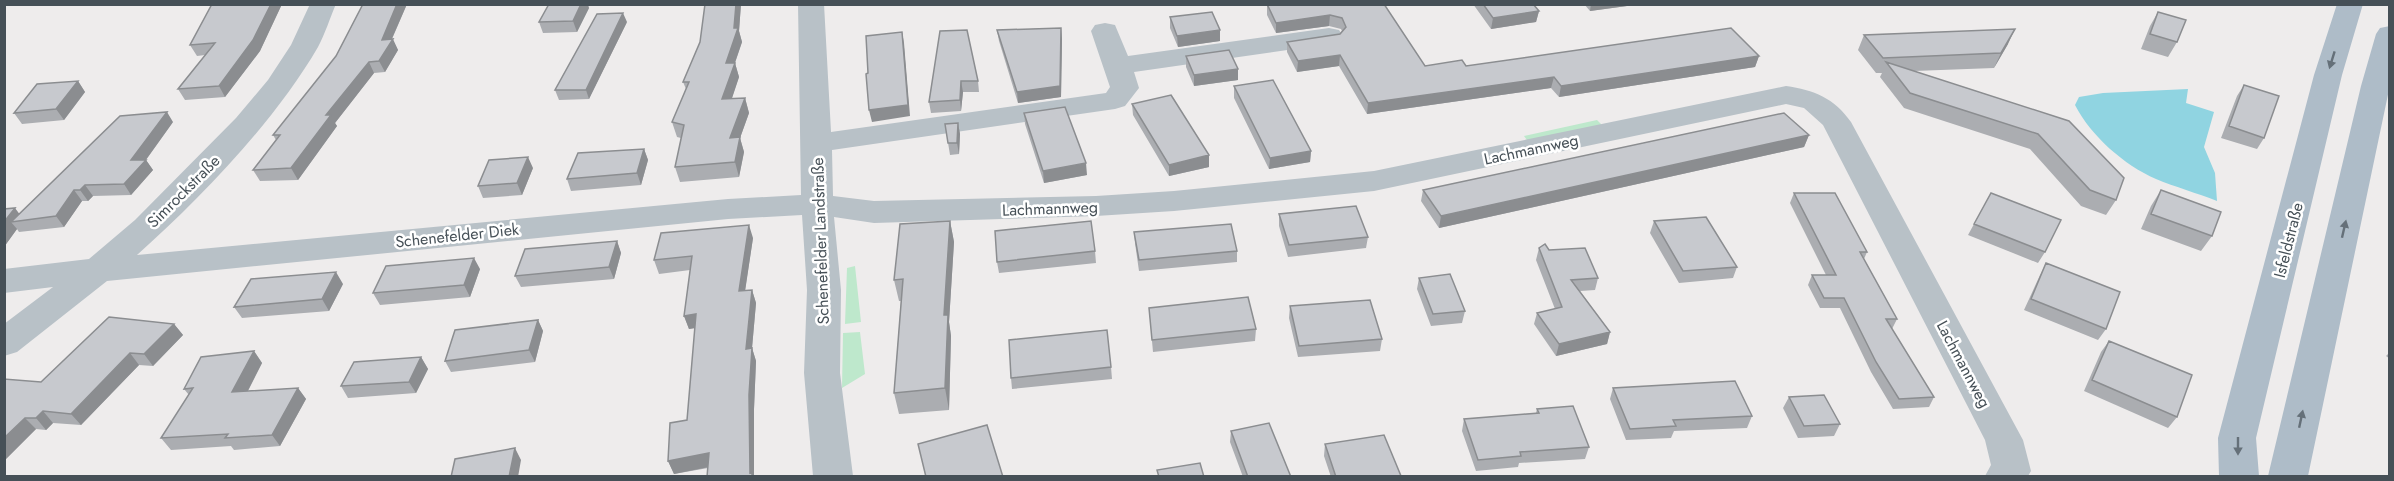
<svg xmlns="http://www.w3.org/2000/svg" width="2394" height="481" font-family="Jost,sans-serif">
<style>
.green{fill:#bee8cc}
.water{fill:#90d4e1}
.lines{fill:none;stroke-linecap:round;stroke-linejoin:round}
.minor{fill:#b8c1c7;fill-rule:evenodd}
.major{fill:#aebcc8;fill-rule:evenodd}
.wall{fill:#abadb1}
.shaded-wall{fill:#8b8d90}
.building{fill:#c7c9ce;stroke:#8b8d90;stroke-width:1.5}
.oneway{fill:#657079}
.labels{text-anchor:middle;stroke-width:5;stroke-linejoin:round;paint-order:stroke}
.street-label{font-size:16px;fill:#465057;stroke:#fff}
</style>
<rect width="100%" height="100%" fill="#eeecec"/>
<path class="green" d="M 1597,120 L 1601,124 L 1600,127 L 1527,140 L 1524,136 Z
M 855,266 L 861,322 L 845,324 L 847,268 Z
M 860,332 L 865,374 L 842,388 L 843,333 Z"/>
<path class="water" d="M 2188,89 L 2186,103 L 2214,112 L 2204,147 L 2215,173 L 2217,201 C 2197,193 2175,187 2156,179 C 2124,165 2091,136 2075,105 L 2079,97 L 2103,93 Z"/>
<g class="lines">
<path class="minor" d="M 310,4 L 336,4 C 330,18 325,34 318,47 C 275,121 201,198 137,255 L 728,199 L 801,195 L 798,4 L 824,4 L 831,132 L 1106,93 L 1110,87 L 1091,31 L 1095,25 L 1105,23 L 1115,25 L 1128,56 L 1329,28 L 1339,30 L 1343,36 L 1339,42 L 1329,44 L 1134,72 L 1139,88 L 1125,106 L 1115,109 L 832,150 L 833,196 L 874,201 L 1096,196 L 1174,191 L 1374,171 L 1786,86 C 1814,90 1834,98 1851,122 L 2023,440 L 2031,471 L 2028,476 L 1985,476 L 1991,465 L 1985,440 L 1823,125 L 1804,108 L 1786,104 L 1374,191 L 1174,211 L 1096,216 L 874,223 L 834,217 L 841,290 L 840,373 L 853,476 L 813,476 L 804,373 L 807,290 L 802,215 L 728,219 L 107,281 L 17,352 L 4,356 L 4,324 L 53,287 L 4,293 L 4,269 L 89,259 L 135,220 L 236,118 L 268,80 L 291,45 Z"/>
<path class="major" d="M 2337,4 L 2363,4 L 2342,75 L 2256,438 L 2259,476 L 2219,476 L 2218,438 L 2314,75 Z
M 2390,26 L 2390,85 L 2308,476 L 2268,476 L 2361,86 L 2376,34 L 2380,28 Z"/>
</g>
<path class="wall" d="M 212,4 L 282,4 L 260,51 L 225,97 L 185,100 L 178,89 L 205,55 L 197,56 L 190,45 Z
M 363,4 L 407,4 L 392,39 L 398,50 L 385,72 L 374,73 L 335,123 L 337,126 L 298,180 L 260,181 L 253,170 L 276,140 L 273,135 L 336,56 Z
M 705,4 L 741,4 L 739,31 L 742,42 L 735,63 L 739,77 L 732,98 L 745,98 L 749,113 L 740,138 L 744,152 L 739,177 L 680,182 L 675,167 L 681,138 L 677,137 L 672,122 L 686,89 L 683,82 L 700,42 Z
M 1267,4 L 1384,4 L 1425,66 L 1466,66 L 1759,56 L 1755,67 L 1559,97 L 1551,88 L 1367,114 L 1339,66 L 1297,72 L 1287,52 L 1287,42 L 1340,34 L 1342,31 L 1341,29 L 1329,26 L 1276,33 L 1267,15 Z
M 1473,4 L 1533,4 L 1539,11 L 1536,22 L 1491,29 Z
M 1584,4 L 1627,4 L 1627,6 L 1590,11 Z
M 589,8 L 577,32 L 543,33 L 539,22 Z
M 2158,12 L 2177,42 L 2168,57 L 2141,49 L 2150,26 Z
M 1170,17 L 1220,30 L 1220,41 L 1178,47 L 1170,28 Z
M 627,22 L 589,99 L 559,100 L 555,90 Z
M 1061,28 L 1062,39 L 1061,97 L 1018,103 L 999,41 L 997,30 Z
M 940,31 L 978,81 L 979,92 L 963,92 L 961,111 L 931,113 L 929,102 Z
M 1864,35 L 2008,44 L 1994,68 L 1914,71 L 2069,121 L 2116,200 L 2106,215 L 2081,206 L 2030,149 L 1904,108 L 1880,77 L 1882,73 L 1876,73 L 1858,50 Z
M 1186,56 L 1238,69 L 1238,80 L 1194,86 L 1186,67 Z
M 78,81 L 85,92 L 64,120 L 22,124 L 14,113 Z
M 2244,85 L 2264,138 L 2257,149 L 2221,138 L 2237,96 Z
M 1234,86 L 1311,151 L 1310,162 L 1269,169 L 1234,98 Z
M 1132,104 L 1209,167 L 1169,176 L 1133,115 Z
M 1024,113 L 1087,175 L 1044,183 L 1025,124 Z
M 173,122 L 146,160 L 153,170 L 131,195 L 93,196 L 88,201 L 82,201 L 64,227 L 19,232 L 17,229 L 4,247 L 4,209 L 19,214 Z
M 958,123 L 960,134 L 959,154 L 950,155 L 945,124 Z
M 1809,135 L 1804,147 L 1439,228 L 1421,201 L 1423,190 Z
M 644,149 L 648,160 L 641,185 L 571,191 L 567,179 Z
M 533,168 L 522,195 L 483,198 L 478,186 Z
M 2161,190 L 2212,236 L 2201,251 L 2141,229 L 2151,206 Z
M 1794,193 L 1867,252 L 1864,259 L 1897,319 L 1892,329 L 1934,397 L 1929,407 L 1893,409 L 1871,372 L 1840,308 L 1820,308 L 1808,285 L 1812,275 L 1826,275 L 1790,203 Z
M 1991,193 L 2045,252 L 2038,263 L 1968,235 Z
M 1279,214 L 1368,237 L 1366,248 L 1288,257 L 1279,226 Z
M 950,221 L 954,242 L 949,322 L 951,336 L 949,410 L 899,414 L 894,393 L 901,301 L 899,301 L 894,280 Z
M 1654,221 L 1737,267 L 1733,278 L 1679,283 L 1650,233 Z
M 1134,232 L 1237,251 L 1237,262 L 1139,271 L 1135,243 Z
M 753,238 L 745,290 L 752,290 L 756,303 L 752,348 L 756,361 L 754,409 L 754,477 L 707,477 L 708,468 L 674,474 L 668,461 L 687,420 L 695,328 L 689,329 L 684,316 L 690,270 L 659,274 L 654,260 Z
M 617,241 L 621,253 L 614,279 L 521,287 L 515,276 Z
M 1539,248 L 1549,250 L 1598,278 L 1595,290 L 1580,291 L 1610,332 L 1607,344 L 1556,356 L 1534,324 L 1537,313 L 1555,309 L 1536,260 Z
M 1095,251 L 1096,263 L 999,273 L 997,262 Z
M 2046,263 L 2106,329 L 2098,340 L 2024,310 L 2040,275 Z
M 480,269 L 470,297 L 380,305 L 373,293 Z
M 1419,278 L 1465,311 L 1462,323 L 1431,326 L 1417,289 Z
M 343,284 L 329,311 L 242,318 L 234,307 Z
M 1290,306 L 1382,339 L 1380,351 L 1298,357 L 1289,318 Z
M 1149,308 L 1256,329 L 1255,341 L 1153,352 Z
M 538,320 L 543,331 L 535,362 L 451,372 L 445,361 Z
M 174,324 L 183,335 L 153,366 L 139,365 L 81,425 L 53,423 L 46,430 L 36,429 L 4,461 L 41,382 Z
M 2109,341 L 2177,417 L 2168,428 L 2084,391 L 2101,352 Z
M 254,351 L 262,363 L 248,391 L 298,388 L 306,399 L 280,446 L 234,450 L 231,446 L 171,450 L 161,438 L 189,395 L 184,389 Z
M 2390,352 L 2390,359 L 2386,356 Z
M 421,357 L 428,369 L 416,393 L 348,398 L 341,386 Z
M 1111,367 L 1112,379 L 1012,389 L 1011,378 Z
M 1613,388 L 1752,416 L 1747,428 L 1674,431 L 1671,438 L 1626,440 L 1610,399 Z
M 1789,397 L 1840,424 L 1834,436 L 1798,438 L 1783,408 Z
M 1537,409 L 1589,447 L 1585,459 L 1519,463 L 1518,467 L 1476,471 L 1462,431 L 1464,419 L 1536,413 Z
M 1231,431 L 1291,477 L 1243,477 L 1230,442 Z
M 1325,444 L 1401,476 L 1401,477 L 1331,477 L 1324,456 Z"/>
<path class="shaded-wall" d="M 271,4 L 282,4 L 260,51 L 225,97 L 219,86 Z
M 397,4 L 407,4 L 390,43 L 393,39 L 398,50 L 385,72 L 379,61 L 382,40 Z
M 581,4 L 588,4 L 589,8 L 577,32 L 573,21 Z
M 736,4 L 741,4 L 739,31 L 742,42 L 730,77 L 726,63 L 734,28 Z
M 1591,4 L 1627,4 L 1627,6 L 1590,11 Z
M 1539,11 L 1536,22 L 1491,29 L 1493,18 Z
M 623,13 L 627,22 L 589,99 L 586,90 Z
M 1330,15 L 1329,26 L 1276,33 L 1276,23 Z
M 1061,28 L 1062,39 L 1061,97 L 1018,103 L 1017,92 Z
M 2015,29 L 2008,44 L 1994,68 L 2001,53 Z
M 1220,30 L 1220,41 L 1178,47 L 1177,36 Z
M 902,32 L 904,43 L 910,116 L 872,122 L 869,110 Z
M 1340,55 L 1339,66 L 1297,72 L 1298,61 Z
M 1759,56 L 1755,67 L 1559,97 L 1561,86 Z
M 369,62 L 374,73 L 335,123 L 337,126 L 298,180 L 291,168 L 326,115 Z
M 735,63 L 739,77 L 727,113 L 722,99 Z
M 1238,69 L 1238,80 L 1194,86 L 1194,75 Z
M 1554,77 L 1551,88 L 1367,114 L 1368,103 Z
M 78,81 L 85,92 L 64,120 L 56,109 Z
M 961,81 L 963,92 L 961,111 L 960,100 Z
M 745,98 L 749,113 L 740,138 L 744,152 L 739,177 L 735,162 L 730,138 Z
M 167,112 L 173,122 L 145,161 L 146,160 L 153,170 L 131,195 L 124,184 L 131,160 Z
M 958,123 L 960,134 L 959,154 L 957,143 Z
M 1809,135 L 1804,147 L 1439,228 L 1441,216 Z
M 644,149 L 648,160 L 641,185 L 637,173 Z
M 1311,151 L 1310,162 L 1269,169 L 1270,158 Z
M 1209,155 L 1209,167 L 1169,176 L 1169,165 Z
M 528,157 L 533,168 L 522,195 L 517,183 Z
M 1086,163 L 1087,175 L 1044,183 L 1043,171 Z
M 85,185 L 93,196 L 88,201 L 80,190 Z
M 74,190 L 82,201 L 64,227 L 56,216 Z
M 15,208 L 24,220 L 11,222 L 17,229 L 4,247 L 4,222 Z
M 950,221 L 954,242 L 949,322 L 951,336 L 949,410 L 945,388 L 944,315 Z
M 749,225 L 753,238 L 743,305 L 739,291 Z
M 617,241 L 621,253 L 614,279 L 609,267 Z
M 474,258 L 480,269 L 470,297 L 464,285 Z
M 336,272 L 343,284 L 329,311 L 322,299 Z
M 752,290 L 756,303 L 752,348 L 756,361 L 754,409 L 754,477 L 751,477 L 750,473 L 746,349 Z
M 696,314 L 701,327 L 689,329 L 684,316 Z
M 538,320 L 543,331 L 535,362 L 529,350 Z
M 174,324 L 183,335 L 153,366 L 144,354 Z
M 1610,332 L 1607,344 L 1556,356 L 1559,344 Z
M 254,351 L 262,363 L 241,404 L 232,392 Z
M 130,353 L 139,365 L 81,425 L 71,414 Z
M 421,357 L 428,369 L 416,393 L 409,382 Z
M 298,388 L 306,399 L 280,446 L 272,435 Z
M 43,411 L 53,423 L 46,430 L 36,418 Z
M 25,418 L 36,429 L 4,461 L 4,438 Z
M 515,448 L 521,460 L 518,477 L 509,477 Z
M 709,453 L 714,466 L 674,474 L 668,461 Z"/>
<path class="building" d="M 212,4 L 271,4 L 253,40 L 219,86 L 178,89 L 215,43 L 190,45 Z
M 363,4 L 397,4 L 382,40 L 393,39 L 379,61 L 369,62 L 326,115 L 331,115 L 291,168 L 253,170 L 280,135 L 273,135 L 336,56 Z
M 549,4 L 581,4 L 573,21 L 539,22 Z
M 705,4 L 736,4 L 734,28 L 738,28 L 726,63 L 735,63 L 722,99 L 745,98 L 730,138 L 740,137 L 735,162 L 675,167 L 684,125 L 672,122 L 689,82 L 683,82 L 700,42 Z
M 1267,4 L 1384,4 L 1425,66 L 1462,60 L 1466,66 L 1731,28 L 1759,56 L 1561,86 L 1554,77 L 1368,103 L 1340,55 L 1298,61 L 1287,42 L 1340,34 L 1346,27 L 1342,18 L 1330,15 L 1276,23 Z
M 1483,4 L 1533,4 L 1539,11 L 1493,18 Z
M 1212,12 L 1220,30 L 1177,36 L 1170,17 Z
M 2158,12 L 2186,20 L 2177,42 L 2150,34 Z
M 623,13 L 586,90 L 555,90 L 597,14 Z
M 1061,28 L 1060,86 L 1017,92 L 997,30 Z
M 2015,29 L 2001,53 L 1883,58 L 1864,35 Z
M 967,30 L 978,81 L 961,81 L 960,100 L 929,102 L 940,31 Z
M 902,32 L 908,105 L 869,110 L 866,74 L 868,73 L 866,36 Z
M 1229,50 L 1238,69 L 1194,75 L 1186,56 Z
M 1886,62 L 2069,121 L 2124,178 L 2116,200 L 2090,190 L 2038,134 L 1910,93 Z
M 1273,80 L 1311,151 L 1270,158 L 1234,86 Z
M 78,81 L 56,109 L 14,113 L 37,84 Z
M 2244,85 L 2279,96 L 2264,138 L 2229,126 Z
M 1171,95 L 1209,155 L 1169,165 L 1132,104 Z
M 1065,107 L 1086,163 L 1043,171 L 1024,113 Z
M 167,112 L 131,160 L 146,160 L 124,184 L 85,185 L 80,190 L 74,190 L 56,216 L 11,222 L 120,116 Z
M 1784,113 L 1809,135 L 1441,216 L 1423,190 Z
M 958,123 L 957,143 L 948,143 L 945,124 Z
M 644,149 L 637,173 L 567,179 L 578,153 Z
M 528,157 L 517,183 L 478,186 L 489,160 Z
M 2161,190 L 2221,212 L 2212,236 L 2151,214 Z
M 1794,193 L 1835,193 L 1867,252 L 1860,252 L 1897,319 L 1886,319 L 1934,397 L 1899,399 L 1876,362 L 1844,298 L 1824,298 L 1812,275 L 1836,275 Z
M 1991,193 L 2061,220 L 2045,252 L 1974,224 Z
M 1356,206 L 1368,237 L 1289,245 L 1279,214 Z
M 15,208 L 4,222 L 4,209 Z
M 1706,217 L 1737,267 L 1683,271 L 1654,221 Z
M 950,221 L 944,315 L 948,315 L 945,388 L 894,393 L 903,279 L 894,280 L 900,224 Z
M 1091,221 L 1095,251 L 997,262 L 995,231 Z
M 1231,224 L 1237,251 L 1139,260 L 1134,232 Z
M 749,225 L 739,291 L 752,290 L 746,349 L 752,348 L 749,395 L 750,473 L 752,472 L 752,477 L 707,477 L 709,453 L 668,461 L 670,423 L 687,420 L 696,314 L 684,316 L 692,256 L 654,260 L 661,233 Z
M 617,241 L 609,267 L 515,276 L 525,249 Z
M 1545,244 L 1549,250 L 1585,248 L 1598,278 L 1571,280 L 1610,332 L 1559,344 L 1537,313 L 1562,307 L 1539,248 Z
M 474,258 L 464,285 L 373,293 L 386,266 Z
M 2046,263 L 2120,292 L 2106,329 L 2031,299 Z
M 336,272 L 322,299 L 234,307 L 251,279 Z
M 1450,274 L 1465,311 L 1433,314 L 1419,278 Z
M 1248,297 L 1256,329 L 1152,340 L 1149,308 Z
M 1370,300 L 1382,339 L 1299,346 L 1290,306 Z
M 109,317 L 174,324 L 144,354 L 130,353 L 71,414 L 43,411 L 36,418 L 25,418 L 4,438 L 4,379 L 41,382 Z
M 538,320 L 529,350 L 445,361 L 455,330 Z
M 1107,330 L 1111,367 L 1011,378 L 1009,340 Z
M 2109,341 L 2192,375 L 2177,417 L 2092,380 Z
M 254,351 L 232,392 L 298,388 L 272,435 L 225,438 L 228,434 L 161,438 L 193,388 L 184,389 L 201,357 Z
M 421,357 L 409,382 L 341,386 L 354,362 Z
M 1735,381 L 1752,416 L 1673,420 L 1676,426 L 1630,429 L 1613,388 Z
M 1824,395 L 1840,424 L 1804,426 L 1789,397 Z
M 1573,406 L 1589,447 L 1520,452 L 1521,456 L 1478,460 L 1464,419 L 1539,413 L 1537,409 Z
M 1269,423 L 1291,477 L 1248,477 L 1231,431 Z
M 987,425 L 1003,477 L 926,477 L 918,444 Z
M 1384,435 L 1401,476 L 1396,477 L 1336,477 L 1325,444 Z
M 515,448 L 509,477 L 451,477 L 455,459 Z
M 1200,463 L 1204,477 L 1159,477 L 1157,470 Z"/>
<defs><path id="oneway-solid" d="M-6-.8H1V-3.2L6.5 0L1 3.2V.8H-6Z" transform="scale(1.5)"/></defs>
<g class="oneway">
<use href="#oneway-solid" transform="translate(2332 60) rotate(107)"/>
<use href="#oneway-solid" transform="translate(2344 229) rotate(-77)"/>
<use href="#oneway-solid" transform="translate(2301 419) rotate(-78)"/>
<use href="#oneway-solid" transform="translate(2238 446) rotate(90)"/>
</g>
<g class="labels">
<g class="street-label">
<text transform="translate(1531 149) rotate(-12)" y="6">Lachmannweg</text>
<text transform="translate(183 191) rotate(-45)" y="6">Simrockstraße</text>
<text transform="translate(1050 208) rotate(-2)" y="6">Lachmannweg</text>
<text transform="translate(457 235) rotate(-6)" y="6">Schenefelder Diek</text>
<text transform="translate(2288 240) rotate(-76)" y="6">Isfeldstraße</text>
<text transform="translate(820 241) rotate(-92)" y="6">Schenefelder Landstraße</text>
<text transform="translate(1964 364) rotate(62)" y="6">Lachmannweg</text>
</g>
</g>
<rect width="2394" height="481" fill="none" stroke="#465057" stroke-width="12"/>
</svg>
